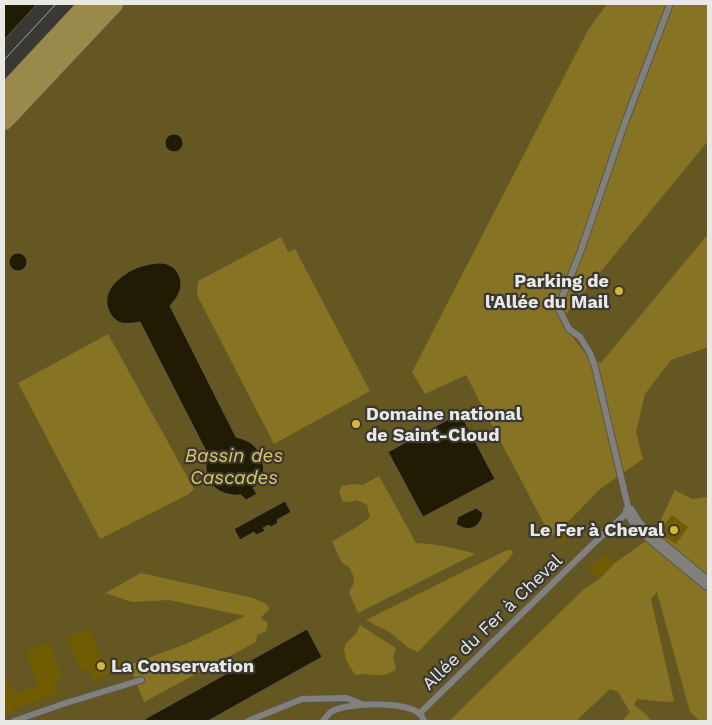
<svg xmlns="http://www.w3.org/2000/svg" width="712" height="725" font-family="'Work Sans',sans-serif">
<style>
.green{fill:#655721}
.forest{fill:#867324}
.water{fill:#211b03;stroke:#5d5846}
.building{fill:#705d01}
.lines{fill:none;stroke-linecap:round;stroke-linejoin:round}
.lane-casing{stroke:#585753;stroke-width:8}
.street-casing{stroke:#585753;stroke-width:14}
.primary-casing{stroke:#585753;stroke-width:21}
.lane{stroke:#82807a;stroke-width:6}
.street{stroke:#82807a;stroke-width:12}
.primary{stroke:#998a4c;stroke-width:20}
.tram{stroke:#a5a4a0;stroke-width:1}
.poi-dot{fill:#d4b635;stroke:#393832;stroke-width:2}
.labels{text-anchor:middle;stroke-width:4.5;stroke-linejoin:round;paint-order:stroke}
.poi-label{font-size:18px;font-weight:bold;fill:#e9e8e4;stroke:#393832;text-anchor:end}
.street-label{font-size:18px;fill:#e9e8e4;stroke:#393832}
.water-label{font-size:19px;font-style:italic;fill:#e2c75d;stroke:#393832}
</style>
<rect width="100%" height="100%" fill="#393832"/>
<path class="green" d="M 117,4 L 708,4 L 708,721 L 4,721 L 4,127 Z"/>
<path class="forest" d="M 607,4 L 708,4 L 708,141 L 561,320 L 567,330 L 589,358 L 601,363 L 708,234 L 708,347 L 671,360 L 645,394 L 636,432 L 643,459 L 600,489 L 571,519 L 551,537 L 482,406 L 466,375 L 425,394 L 412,372 L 588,30 Z
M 281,237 L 288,252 L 295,249 L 370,391 L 274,444 L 198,297 L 197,292 L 198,281 Z
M 108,334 L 194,489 L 189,494 L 100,539 L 18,383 Z
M 379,476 L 416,543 C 437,544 456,548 475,554 L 358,613 L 349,592 L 354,583 L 354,577 L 349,567 L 342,563 L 332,542 C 345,533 359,527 370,517 L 367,505 L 357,500 L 349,502 L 343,502 L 339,492 L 342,486 L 354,484 L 363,485 Z
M 675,490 L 692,499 L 708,497 L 708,721 L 699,721 L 698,719 L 690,712 L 657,592 L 651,599 L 674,701 L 666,702 L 637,699 L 634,705 C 641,710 647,714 651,721 L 622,721 L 630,712 L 618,692 L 610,689 L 576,721 L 449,721 L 583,590 L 598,580 L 616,562 L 653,536 Z
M 507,550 L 512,550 L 513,553 L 508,560 L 418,652 L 407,647 L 391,633 L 366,620 Z
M 141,573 L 253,598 L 266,604 L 270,609 L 265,613 L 261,618 L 268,623 L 266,631 L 257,635 L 256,642 L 144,702 L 129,665 L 186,644 L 245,616 L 169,600 L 132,602 L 105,593 Z
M 360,625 L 396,648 L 393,657 L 396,669 C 385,680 369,672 355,675 L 346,660 L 344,649 L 346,643 L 356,634 Z"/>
<path class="water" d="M 4,4 L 37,4 L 4,40 Z
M165 143a9 9 0 1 1 18 0a9 9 0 1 1-18 0Z
M9 262a9 9 0 1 1 18 0a9 9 0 1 1-18 0Z
M 157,263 C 161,263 166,263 169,265 C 179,269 184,283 179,293 C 177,298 173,302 170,306 L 236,437 C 252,441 260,448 263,464 C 264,471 264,475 260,480 L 261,482 L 253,488 L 257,494 L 246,500 L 241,495 C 216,497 200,479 208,455 L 140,322 C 134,323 127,324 121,323 C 116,321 112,317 110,313 C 103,300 108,288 119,279 C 130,269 142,265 157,263 Z
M 460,413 L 495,479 L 423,517 L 388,452 Z
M 285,501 L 291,512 L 277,520 L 278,523 L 271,527 L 269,525 L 263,528 L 265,531 L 256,535 L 254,532 L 240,540 L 234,529 Z
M 476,508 L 483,513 C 480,528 469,533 456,524 L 458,517 Z
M 307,629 L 322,657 L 208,721 L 146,721 L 145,719 Z"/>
<path class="building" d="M 672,515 L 688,527 L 676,544 L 659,533 Z
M 571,519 L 579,528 L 563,543 L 554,535 Z
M 605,554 L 614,563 L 598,579 L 589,570 Z
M 89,629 L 102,663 L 119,657 L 124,669 L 93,680 L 88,668 L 81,671 L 67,637 Z
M 49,643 L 62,677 L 54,681 L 58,693 L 16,708 L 4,715 L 4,676 L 15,694 L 38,686 L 26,651 Z"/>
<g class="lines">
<g class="lane-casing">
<path id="lane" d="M 419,714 L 594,543 L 629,511 L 595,367 L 590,353 L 580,337 L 569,329 L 558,307 L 580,253 L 624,125 L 670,4
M 14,721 L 66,703 L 141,680
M 248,721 L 302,699 L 347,698 L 364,705
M 323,721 C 325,719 328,714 331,712 C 346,702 407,701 420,714 C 422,716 423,719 424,721"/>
</g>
<g class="street-casing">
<path id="street" d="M 629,511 L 637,524 L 645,532 L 708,584"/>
</g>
<g class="primary-casing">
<path id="primary" d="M 4,95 L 89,4
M 4,120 L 113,4"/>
</g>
<use href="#lane" class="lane"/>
<use href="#street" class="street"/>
<use href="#primary" class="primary"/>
<path class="tram" d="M 4,60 L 56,4"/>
</g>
<g class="poi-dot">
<circle cx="619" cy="291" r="5"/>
<circle cx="356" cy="424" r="5"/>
<circle cx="674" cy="530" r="5"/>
<circle cx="101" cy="666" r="5"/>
</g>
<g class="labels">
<g class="poi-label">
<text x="609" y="287">Parking de<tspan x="609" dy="21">l'Allée du Mail</tspan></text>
<text x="366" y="420" text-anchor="start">Domaine national<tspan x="366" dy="21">de Saint-Cloud</tspan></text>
<text x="664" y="536">Le Fer à Cheval</text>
<text x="111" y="672" text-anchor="start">La Conservation</text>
</g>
<g class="street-label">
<text transform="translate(492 622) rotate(-44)" y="6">Allée du Fer à Cheval</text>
</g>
<g class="water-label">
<text x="234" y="462">Bassin des<tspan x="234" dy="22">Cascades</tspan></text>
</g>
</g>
<rect width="712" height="725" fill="none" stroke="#e9e8e4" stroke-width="10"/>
</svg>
